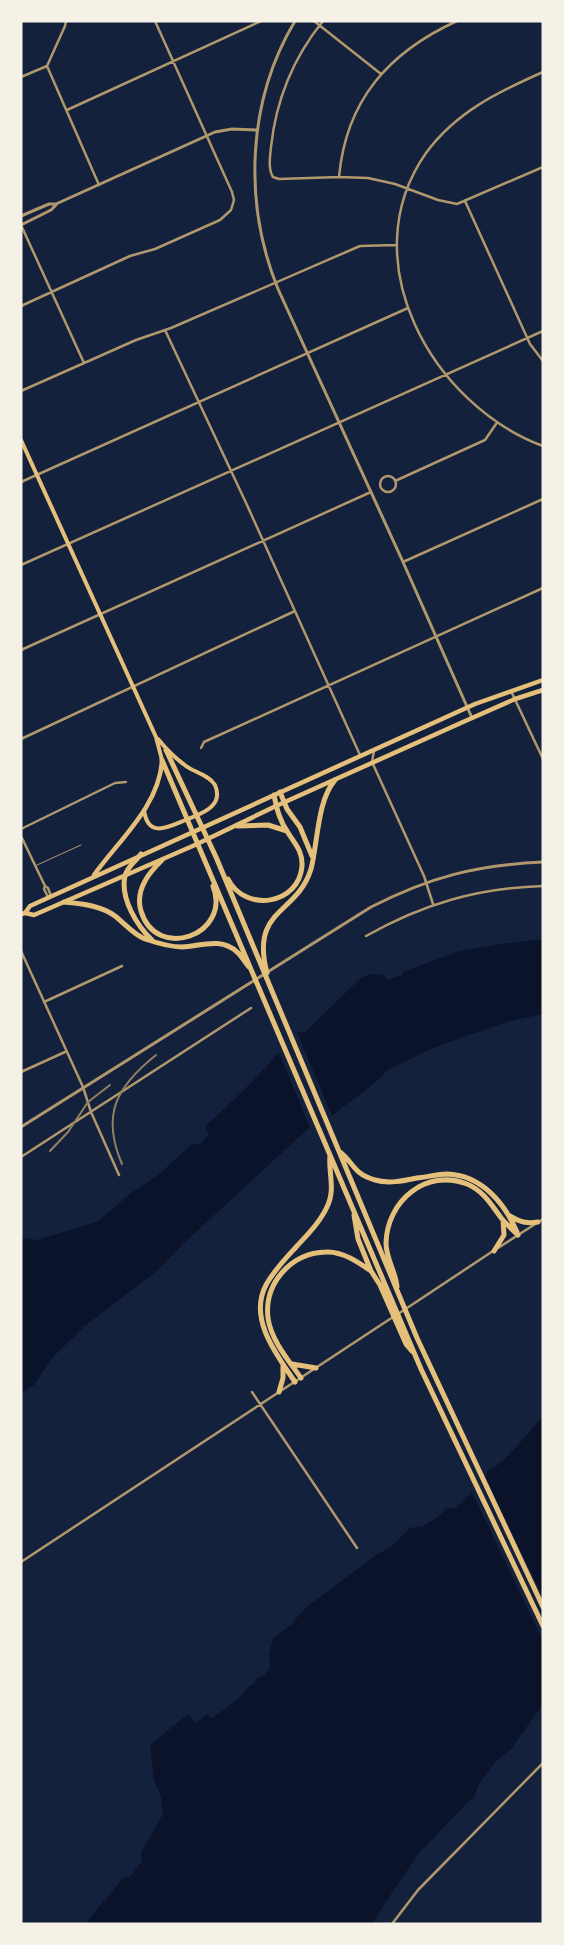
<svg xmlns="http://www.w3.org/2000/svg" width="564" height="1945" font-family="'Source Sans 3',sans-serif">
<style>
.water{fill:#0b132b}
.pier{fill:#14213d}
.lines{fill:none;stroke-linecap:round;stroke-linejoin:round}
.service{stroke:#b1986c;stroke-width:1}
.minor{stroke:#b1986c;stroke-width:2.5}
.tertiary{stroke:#b1986c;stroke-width:3}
.secondary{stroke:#e5c07b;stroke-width:4}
.primary{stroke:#e5c07b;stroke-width:4.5}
.motorway{stroke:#e5c07b;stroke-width:5}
.rail{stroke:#918062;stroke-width:2}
</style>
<rect width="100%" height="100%" fill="#14213d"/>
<path class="water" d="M 543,939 L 543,1014 L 510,1021 L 463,1037 L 431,1049 L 389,1069 L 376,1082 L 334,1114 L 309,1128 L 185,1242 L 158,1270 L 85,1326 L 53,1357 L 34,1385 L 21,1393 L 21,1238 L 37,1240 L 97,1222 L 131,1193 L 158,1175 L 192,1144 L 200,1144 L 209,1134 L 205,1127 C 236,1097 269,1068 294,1032 L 305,1032 L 361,978 L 370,974 L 385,975 L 386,980 L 403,975 L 403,972 L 457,952 L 499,944 Z
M 543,1417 L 543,1704 L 511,1749 L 495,1762 L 480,1782 L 471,1804 L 422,1861 L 382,1924 L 85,1924 L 123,1878 L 130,1877 L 142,1861 L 141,1853 L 163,1814 L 161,1797 L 154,1780 L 150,1745 L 188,1714 L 196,1723 L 208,1714 L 211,1719 L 241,1697 L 249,1686 L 254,1684 L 257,1678 L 265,1675 L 270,1668 L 269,1655 L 273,1638 L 292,1624 L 298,1616 L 308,1606 L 376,1555 L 392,1546 L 410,1528 L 423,1526 L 439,1516 L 447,1508 L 456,1508 L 486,1478 L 487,1471 C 504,1466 528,1431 543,1417 Z"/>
<path class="pier" d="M 293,1030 L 296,1030 L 333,1118 L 311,1130 L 278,1050 L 282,1044 L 284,1034 Z
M 484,1474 L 543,1598 L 543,1641 L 471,1490 L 484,1477 Z
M 472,1798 L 475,1800 L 473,1805 L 424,1862 L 385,1924 L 373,1924 L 381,1909 L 419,1853 Z"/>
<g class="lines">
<path class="service" d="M 37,865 L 81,845"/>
<path class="minor" d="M 66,21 L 65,26 L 47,66 L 99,185
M 314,21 L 381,74
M 323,21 C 293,58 276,100 271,147 C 270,157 268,169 273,177 L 279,179 L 339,177 L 368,178 L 395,184 L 438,200 L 457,204 L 543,167
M 543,72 C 498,92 456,112 426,153 C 351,260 432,405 543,446
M 21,77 L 47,66
M 67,110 L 261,21
M 339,177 C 346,100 389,52 457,21
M 465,201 L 530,344 L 543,361
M 21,225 L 84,363
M 21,306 L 130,256 L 155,249 L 220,220 L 231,210 L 234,200 L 232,192 L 155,21
M 165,330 L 247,505 L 360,755
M 21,391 L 136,340 L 171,328 L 360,246 L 396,245
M380 484a8 8 0 1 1 16 0a8 8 0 1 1-16 0Z
M 395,481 L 485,440 L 496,424
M 21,482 L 408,308
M 403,562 L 543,499
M 21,565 L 543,331
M 21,650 L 371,492
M 511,691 L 543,759
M 21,739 L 295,611
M 201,748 L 204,742 L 543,588
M 374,751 L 372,762 L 424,876 L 433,904
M 21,829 L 115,783 L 126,782
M 21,836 L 45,886 L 48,888 L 51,896
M 45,886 L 44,889 L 48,897
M 366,936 C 423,904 477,888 543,886
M 21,951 L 83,1087 L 91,1112 L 119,1175
M 44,1002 L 122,966
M 21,1072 L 65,1052
M 21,1157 L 251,1008
M 498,1248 L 543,1219
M 398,1314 L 493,1251
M 252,1392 L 357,1548
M 21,1562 L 393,1317
M 392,1924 L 418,1890 L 543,1763"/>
<path class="tertiary" d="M 295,21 C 247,101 243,203 278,289 L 403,562 L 472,718
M 21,216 L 49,204 L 56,204 L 215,132 L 232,129 L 257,130
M 21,225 L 51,210 L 56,205
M 21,1127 L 371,907 C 430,877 476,865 543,862"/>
<path class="secondary" d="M 21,440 L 156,737 L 162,760
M 144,810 C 148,840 170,826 188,819 C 195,816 207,812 212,806 C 218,800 218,792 215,785 C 209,775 194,772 186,766 C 175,758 166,749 158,739"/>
<path class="primary" d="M 94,875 C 119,840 159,806 162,761
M 25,913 L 34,915 L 195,845 L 276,806 L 463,722 L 515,699 L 543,690
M 21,914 L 25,913 L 30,906 L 475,704 L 543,680"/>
<path class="motorway" d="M 166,750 L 216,857 L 417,1338 L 543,1607
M 162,760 L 421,1369 L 543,1626
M 280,792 L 287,809 L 300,827 L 312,856
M 237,826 L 268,825 L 287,831
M 141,854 C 136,861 127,867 125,876 C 120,898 137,926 152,940
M 162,860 C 156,866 149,873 145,881 C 140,890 138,901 141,911 C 156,962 232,935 213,886
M 228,879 C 245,913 299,905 302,866 C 303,851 294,843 287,831 C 280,821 276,807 274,795
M 64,902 C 81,904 100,905 115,916 C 124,923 134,935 145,939 C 157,943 170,947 182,947 C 201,946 221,937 237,952 C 242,956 245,963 249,967
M 267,973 C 250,908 297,915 311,869 C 318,842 317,801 335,780
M 340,1152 C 354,1163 353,1174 375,1180 C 388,1184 403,1181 417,1178 C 427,1177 438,1174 447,1174 C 482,1175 505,1204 517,1232
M 354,1215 L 358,1239 L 371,1271 L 380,1285 L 406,1344 L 412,1351
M 510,1216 C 520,1222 527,1224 538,1222
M 494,1251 L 504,1235 L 503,1220
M 397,1287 C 396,1272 386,1259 386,1243 C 387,1201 426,1168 467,1184 C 484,1191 492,1206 502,1219 C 507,1225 513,1230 518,1235
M 292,1364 L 316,1368
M 301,1378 C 289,1361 271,1340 268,1318 C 264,1283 291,1253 326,1252 C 342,1251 358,1262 371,1271
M 295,1382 C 277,1355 248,1319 266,1285 C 274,1270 286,1258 297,1246 C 308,1234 320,1222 327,1207 C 336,1189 328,1172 330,1155
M 279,1392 L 283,1378 L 283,1366"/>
<path class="rail" d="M 50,1151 L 68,1132 L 88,1102 L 110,1085
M 122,1164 C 101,1115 116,1087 156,1055"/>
</g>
<rect width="564" height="1945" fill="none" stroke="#f6f1e7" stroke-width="45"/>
</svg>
